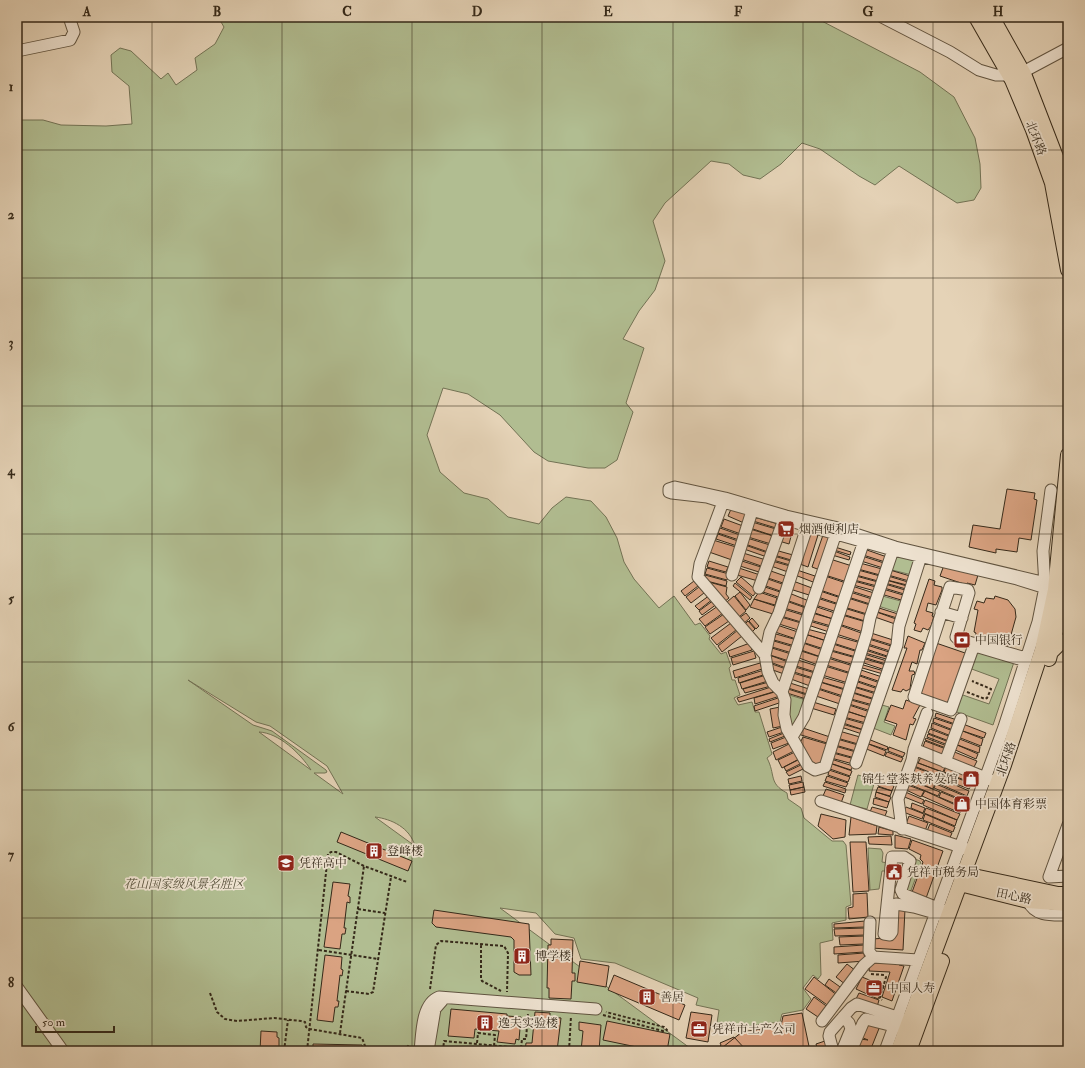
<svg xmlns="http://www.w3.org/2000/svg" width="1085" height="1068" font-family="'IM FELL Double Pica','Noto Serif SC',serif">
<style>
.green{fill:#b1bd91;stroke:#737355;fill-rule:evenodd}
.building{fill:#daa382;stroke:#352919}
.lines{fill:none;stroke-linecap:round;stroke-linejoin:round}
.minor-casing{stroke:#615440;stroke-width:13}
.major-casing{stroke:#352919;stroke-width:16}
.path{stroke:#352919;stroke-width:2;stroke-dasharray:3 2;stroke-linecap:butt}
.minor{stroke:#eee2d0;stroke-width:11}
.major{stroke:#e5d3b7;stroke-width:14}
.grid{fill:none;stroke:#352919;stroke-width:1;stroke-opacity:0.55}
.labels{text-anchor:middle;stroke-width:3.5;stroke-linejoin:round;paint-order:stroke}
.street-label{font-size:12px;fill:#352919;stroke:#eee2d0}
.poi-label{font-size:12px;fill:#352919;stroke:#eee2d0;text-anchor:start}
.park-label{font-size:12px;font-style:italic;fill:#544e37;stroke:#eee2d0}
.neatline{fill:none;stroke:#352919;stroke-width:1.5}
.grid-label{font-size:13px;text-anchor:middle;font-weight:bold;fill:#352919}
</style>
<rect width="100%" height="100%" fill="#e5d3b7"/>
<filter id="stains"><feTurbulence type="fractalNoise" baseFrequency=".005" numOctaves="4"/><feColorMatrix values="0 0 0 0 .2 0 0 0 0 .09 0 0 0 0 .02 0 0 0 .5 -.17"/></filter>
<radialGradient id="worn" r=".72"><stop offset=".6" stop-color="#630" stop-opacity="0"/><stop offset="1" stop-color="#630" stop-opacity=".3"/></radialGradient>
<path class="green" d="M 218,17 L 814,17 L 920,72 L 954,97 L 975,138 L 980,164 L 981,188 L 974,200 L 957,203 L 899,166 L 875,185 L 859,176 L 820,149 L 802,143 L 781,164 L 760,179 L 743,175 L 729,164 L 711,161 L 665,203 L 653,221 L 665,261 L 655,290 L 639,311 L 623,339 L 644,348 L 626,403 L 633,412 L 617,460 L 605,468 L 588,468 L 548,461 L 534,452 L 500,415 L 468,394 L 443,388 L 427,435 L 440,472 L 464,493 L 488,499 L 508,517 L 539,524 L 552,508 L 566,497 L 591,501 L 606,517 L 617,538 L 624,562 L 634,579 L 659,608 L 674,596 L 695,625 L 700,623 L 710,636 L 709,639 L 721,654 L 726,652 L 731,666 L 729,668 L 732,680 L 735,680 L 740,695 L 734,698 L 738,705 L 752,702 L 755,712 L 759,712 L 772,754 L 767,758 C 776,775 768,783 787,793 L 788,799 L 801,808 L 804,818 L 832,841 L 843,841 L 846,845 L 851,905 L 846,907 L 846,920 L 832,923 L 833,940 L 820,943 L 821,975 L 818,979 L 813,975 L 803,988 L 811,999 L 803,1010 L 782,1014 L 780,1022 L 716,1030 L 719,1010 L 696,1005 L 698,998 L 615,963 L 581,959 L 574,938 L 555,934 L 536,913 L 500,908 L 694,1051 L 17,1051 L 17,120 L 43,120 L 61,125 L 106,126 L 132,124 L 129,86 L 112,72 L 111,55 L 120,48 L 131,51 L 161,79 L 168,73 L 176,85 L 197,70 L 195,58 L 215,44 L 224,27 ZM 188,680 L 256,722 L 270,726 L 327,766 L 343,794 L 314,773 L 325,773 L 327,772 L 326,770 L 272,731 L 253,725 ZM 259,732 C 279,733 300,753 311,770 ZM 375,817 C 392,819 410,828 415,846 Z
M 896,553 L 916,557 L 912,575 L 888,569 Z
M 879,595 L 904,602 L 900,613 L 875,605 Z
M 976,648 L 1015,659 L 993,725 L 954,711 L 960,694 L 989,704 L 999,679 L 969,668 Z
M 786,694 L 806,700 L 800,720 L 790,730 Z
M 882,705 L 889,707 L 884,722 L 895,726 L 891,735 L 873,728 Z
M 858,775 L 875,780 L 867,809 L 850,805 Z
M 868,848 L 881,849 L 883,853 L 882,862 L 888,863 L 887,871 L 882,871 L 879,889 L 870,890 Z
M 915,859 L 920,861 L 921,864 L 910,893 L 904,889 Z"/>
<path class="building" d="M 1007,489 L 1035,493 L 1034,499 L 1037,500 L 1031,540 L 1019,538 L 1017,552 L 996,549 L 996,553 L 969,547 L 973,525 L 1000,529 Z
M 732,507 L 748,513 L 744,523 L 728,516 Z
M 754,517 L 778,524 L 776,528 L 753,521 Z
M 724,519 L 743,526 L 741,534 L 721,527 Z
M 752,522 L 776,529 L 774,536 L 750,528 Z
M 784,526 L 793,529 L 789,544 L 779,541 Z
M 720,528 L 740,535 L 739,540 L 718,533 Z
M 750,529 L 773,536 L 771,544 L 748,537 Z
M 808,532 L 818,535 L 808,567 L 797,563 Z
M 718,534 L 738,541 L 737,546 L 716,539 Z
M 823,535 L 830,538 L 820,570 L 812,567 Z
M 747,538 L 770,545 L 768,552 L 745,544 Z
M 713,540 L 736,547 L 732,560 L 709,552 Z
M 745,545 L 768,553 L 767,557 L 744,549 Z
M 835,547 L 851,552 L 850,555 L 834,550 Z
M 864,549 L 887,557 L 885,562 L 863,555 Z
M 775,550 L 793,555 L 791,560 L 774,555 Z
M 834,551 L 850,557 L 849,560 L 832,555 Z
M 743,553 L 766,560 L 764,567 L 741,559 Z
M 774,556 L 791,561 L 790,565 L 773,560 Z
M 862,556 L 884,563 L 883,568 L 861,561 Z
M 830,559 L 852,566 L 847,582 L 825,575 Z
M 709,561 L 728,567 L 726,572 L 707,567 Z
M 742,561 L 764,568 L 762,573 L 740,566 Z
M 772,561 L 790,566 L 788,572 L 771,566 Z
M 860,563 L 882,569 L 880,575 L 858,569 Z
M 944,565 L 978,575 L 975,585 L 967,583 L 967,585 L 940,576 Z
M 707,568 L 729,574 L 727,580 L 705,574 Z
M 739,568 L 760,575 L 758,581 L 737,575 Z
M 768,570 L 788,577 L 786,584 L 765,577 Z
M 797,570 L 815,576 L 813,582 L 795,575 Z
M 858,570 L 880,576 L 878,581 L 856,575 Z
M 890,570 L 910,576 L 909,581 L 888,575 Z
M 705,575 L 727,581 L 726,586 L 703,580 Z
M 825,576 L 846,583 L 841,597 L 820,590 Z
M 856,576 L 878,582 L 877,586 L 854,580 Z
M 888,576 L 908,582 L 907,585 L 887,580 Z
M 741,577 L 757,591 L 753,596 L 736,582 Z
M 765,578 L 785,585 L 783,592 L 763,585 Z
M 929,579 L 935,581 L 934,585 L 942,587 L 942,590 L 936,605 L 928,603 L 926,611 L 933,613 L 932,616 L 934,617 L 931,626 L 928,630 L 923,628 L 921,632 L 914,630 L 916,624 L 914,623 Z
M 886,580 L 907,586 L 906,589 L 885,583 Z
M 694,581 L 698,586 L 685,596 L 681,591 Z
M 705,581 L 727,587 L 726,594 L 729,598 L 723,603 Z
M 793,581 L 812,588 L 809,595 L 790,589 Z
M 854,581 L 876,587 L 875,591 L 853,585 Z
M 735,583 L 752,597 L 750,600 L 733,586 Z
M 885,584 L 905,590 L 904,594 L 884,588 Z
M 762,586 L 783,593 L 781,598 L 760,591 Z
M 852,586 L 874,593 L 873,598 L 851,591 Z
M 699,587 L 704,593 L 691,603 L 686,597 Z
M 883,589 L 903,595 L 901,600 L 881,594 Z
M 820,591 L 841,598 L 839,604 L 818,597 Z
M 740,592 L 750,605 L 746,610 L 735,596 Z
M 759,592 L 777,598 L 775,605 L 754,599 Z
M 850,592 L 872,599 L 870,604 L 848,597 Z
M 789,593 L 809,601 L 806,607 L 786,600 Z
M 710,595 L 713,599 L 699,610 L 695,606 Z
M 734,596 L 746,611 L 739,617 L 727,602 Z
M 995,596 L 1008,600 L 1015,609 L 1016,617 L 1007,649 L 974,642 L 976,633 L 974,632 L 978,610 L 974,609 L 977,601 L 984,603 L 986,598 L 994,599 Z
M 817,598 L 839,605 L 837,612 L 815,605 Z
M 848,598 L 870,605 L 867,614 L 844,607 Z
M 754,599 L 775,606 L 773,614 L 750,607 Z
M 714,600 L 717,604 L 702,615 L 699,611 Z
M 786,601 L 806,608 L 804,614 L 784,608 Z
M 718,606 L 723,613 L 705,626 L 699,619 Z
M 814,606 L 835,613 L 833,619 L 812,612 Z
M 876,607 L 898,614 L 897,618 L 874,611 Z
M 844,608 L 867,615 L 865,621 L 842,614 Z
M 783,609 L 803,615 L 801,622 L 781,616 Z
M 874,611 L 896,619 L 895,624 L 872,616 Z
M 746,613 L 750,618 L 743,624 L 739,618 Z
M 812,613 L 833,619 L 831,626 L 810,620 Z
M 724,614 L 729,621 L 710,634 L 705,627 Z
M 842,615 L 866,622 L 863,632 L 839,624 Z
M 781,617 L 801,623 L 798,630 L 779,624 Z
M 752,618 L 759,626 L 756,629 L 749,621 Z
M 748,621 L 755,629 L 752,632 L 745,624 Z
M 809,621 L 830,627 L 829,632 L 808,625 Z
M 731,623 L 736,630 L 717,645 L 711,638 Z
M 777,625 L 798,632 L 796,639 L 775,632 Z
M 839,625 L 864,634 L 861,642 L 836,634 Z
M 807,629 L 826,634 L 824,640 L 805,634 Z
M 738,630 L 742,636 L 722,652 L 718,646 Z
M 871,633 L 893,640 L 892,645 L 869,638 Z
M 776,634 L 797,640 L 795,646 L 774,640 Z
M 805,634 L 826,641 L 824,649 L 802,642 Z
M 836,636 L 861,643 L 858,651 L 833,643 Z
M 908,636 L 925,643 L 922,650 L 920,650 L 917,664 L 912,662 L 909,671 L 914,671 L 915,674 L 912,675 L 910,689 L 906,691 L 903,689 L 901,692 L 892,690 L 907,648 L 904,648 Z
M 869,639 L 891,646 L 890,651 L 868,644 Z
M 774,641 L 794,647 L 792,653 L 772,647 Z
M 750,643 L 752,650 L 730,657 L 728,651 Z
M 803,643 L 823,650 L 821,657 L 801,650 Z
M 936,643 L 968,654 L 950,707 L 918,696 Z
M 833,644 L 858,652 L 856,657 L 831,650 Z
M 867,645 L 889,652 L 887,656 L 866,649 Z
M 772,648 L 791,654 L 789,661 L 770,655 Z
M 865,650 L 887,657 L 886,659 L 865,653 Z
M 754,651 L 756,658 L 733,665 L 731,658 Z
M 801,651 L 820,657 L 818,665 L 799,658 Z
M 831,651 L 856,658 L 854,665 L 829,657 Z
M 864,654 L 887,661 L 886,664 L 863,657 Z
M 772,656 L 788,662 L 786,668 L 770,662 Z
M 828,658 L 853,666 L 851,673 L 826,665 Z
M 862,658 L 886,665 L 885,670 L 861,662 Z
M 798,660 L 817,666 L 815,672 L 796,666 Z
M 760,663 L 762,669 L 735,678 L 733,671 Z
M 772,664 L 786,669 L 784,674 L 770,669 Z
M 860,664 L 884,671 L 883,674 L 859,667 Z
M 825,666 L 851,674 L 848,683 L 822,675 Z
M 795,667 L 815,673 L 813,678 L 794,672 Z
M 858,669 L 882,677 L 881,682 L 857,674 Z
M 764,670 L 766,674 L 739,683 L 738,678 Z
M 793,673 L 813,679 L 810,686 L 791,679 Z
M 766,675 L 768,681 L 742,689 L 740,683 Z
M 857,675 L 880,683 L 879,688 L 855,680 Z
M 822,677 L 847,684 L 845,689 L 821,682 Z
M 855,681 L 878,689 L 877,693 L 853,686 Z
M 769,682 L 771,686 L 745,693 L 743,689 Z
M 820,682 L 845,690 L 843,696 L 818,688 Z
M 790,683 L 809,689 L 807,694 L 788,688 Z
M 771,687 L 773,692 L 739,702 L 737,698 Z
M 854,687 L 876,694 L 875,699 L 852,692 Z
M 788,689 L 807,695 L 806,699 L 787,693 Z
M 818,689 L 842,697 L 840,704 L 816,696 Z
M 778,691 L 780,696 L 755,704 L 754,698 Z
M 853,693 L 875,700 L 873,705 L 851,699 Z
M 781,697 L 782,702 L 755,711 L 754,706 Z
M 851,700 L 872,706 L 871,711 L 849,704 Z
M 906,700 L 920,705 L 913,718 L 916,719 L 913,725 L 910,724 L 906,740 L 893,735 L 897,724 L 885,720 L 891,705 L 903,709 Z
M 813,702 L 836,709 L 834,715 L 811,708 Z
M 849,705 L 870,712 L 868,718 L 847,711 Z
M 780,707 L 783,726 L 773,728 L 770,709 Z
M 846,711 L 868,718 L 866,723 L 844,717 Z
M 936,713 L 957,720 L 955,724 L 935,717 Z
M 844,718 L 865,724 L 864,730 L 843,723 Z
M 934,718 L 955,725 L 953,730 L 933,722 Z
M 932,723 L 953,731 L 951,736 L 931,728 Z
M 842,724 L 863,730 L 862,734 L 841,727 Z
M 963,724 L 986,733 L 984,738 L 960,730 Z
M 782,727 L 784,732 L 769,737 L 767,732 Z
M 800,727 L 830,737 L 827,743 L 798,734 Z
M 930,729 L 951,737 L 949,741 L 928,733 Z
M 960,730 L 983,739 L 981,746 L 958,737 Z
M 839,731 L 860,737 L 858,744 L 837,738 Z
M 784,733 L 785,736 L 770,742 L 769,739 Z
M 928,734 L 949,742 L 948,745 L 927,737 Z
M 786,737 L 789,743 L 773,749 L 771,743 Z
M 803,737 L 827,744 L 820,765 L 811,762 L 800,743 Z
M 926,738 L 947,746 L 946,748 L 925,740 Z
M 957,738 L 980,747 L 979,753 L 955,744 Z
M 837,739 L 858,745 L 856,751 L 835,745 Z
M 868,739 L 888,747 L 887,750 L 866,743 Z
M 925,741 L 946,749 L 944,755 L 923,747 Z
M 791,743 L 794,751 L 776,760 L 773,752 Z
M 866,743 L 886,751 L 884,756 L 864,748 Z
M 955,744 L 978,754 L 976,759 L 953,749 Z
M 835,746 L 856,752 L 855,758 L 833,752 Z
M 889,747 L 905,753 L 903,757 L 888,751 Z
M 952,751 L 977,761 L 974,767 L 949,758 Z
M 795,752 L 799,759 L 782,768 L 778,760 Z
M 887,752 L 903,758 L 901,762 L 885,756 Z
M 833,753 L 855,759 L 853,764 L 831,758 Z
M 921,757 L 945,767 L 943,772 L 918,763 Z
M 800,759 L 802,763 L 786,771 L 784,767 Z
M 831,759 L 853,766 L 851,770 L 830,763 Z
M 916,762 L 939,771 L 937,775 L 914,766 Z
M 803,764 L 805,768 L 789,776 L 786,772 Z
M 832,764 L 852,771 L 850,776 L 830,769 Z
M 946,766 L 974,778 L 972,783 L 944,772 Z
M 914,767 L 935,775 L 933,781 L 912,773 Z
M 829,770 L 850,777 L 848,782 L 828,775 Z
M 940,771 L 972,784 L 969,789 L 938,777 Z
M 910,773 L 935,784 L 933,789 L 907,778 Z
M 801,776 L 802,781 L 789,784 L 788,779 Z
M 827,776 L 848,783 L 846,787 L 825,781 Z
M 937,777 L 969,791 L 967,796 L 935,782 Z
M 907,779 L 940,792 L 938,796 L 906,783 Z
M 879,781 L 894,786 L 892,791 L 878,786 Z
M 803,782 L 804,787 L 790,790 L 789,785 Z
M 825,782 L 846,789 L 845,793 L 823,786 Z
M 905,784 L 924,791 L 921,797 L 904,789 Z
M 936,784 L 967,797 L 965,801 L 934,788 Z
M 804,787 L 805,792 L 791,795 L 790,790 Z
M 878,787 L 892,791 L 890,796 L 876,792 Z
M 826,789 L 844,795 L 841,803 L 823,796 Z
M 903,791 L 924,800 L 922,804 L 902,796 Z
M 925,791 L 962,808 L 960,813 L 922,796 Z
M 876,792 L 891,797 L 889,802 L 875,797 Z
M 941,792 L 965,802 L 963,807 L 939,797 Z
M 874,798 L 889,802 L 887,808 L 873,804 Z
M 925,800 L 960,814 L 957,820 L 923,805 Z
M 912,803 L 925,808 L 923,813 L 911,808 Z
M 872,807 L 887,811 L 885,816 L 870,812 Z
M 906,807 L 924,814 L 922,819 L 903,812 Z
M 926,808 L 957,820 L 955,826 L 924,813 Z
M 821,814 L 846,820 L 845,837 L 833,839 L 818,826 Z
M 925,814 L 955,827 L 953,832 L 923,820 Z
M 909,816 L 928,823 L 925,831 L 906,824 Z
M 851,817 L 877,826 L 876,834 L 849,835 Z
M 930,824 L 952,833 L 949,840 L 927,831 Z
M 879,827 L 893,831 L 893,835 L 878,834 Z
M 341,832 L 412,861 L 408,871 L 337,842 Z
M 895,835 L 911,839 L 908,849 L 895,848 Z
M 891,836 L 892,845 L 869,844 L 868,837 Z
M 912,840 L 943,851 L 925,901 L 911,895 L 923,862 L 920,859 L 921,855 L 909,849 Z
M 850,842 L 866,842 L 869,891 L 853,892 Z
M 333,882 L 350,884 L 348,896 L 350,897 L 350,903 L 347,902 L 344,928 L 346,928 L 345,934 L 342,934 L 340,949 L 324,947 Z
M 867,893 L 868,917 L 849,919 L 848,908 L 853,907 L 853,894 Z
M 895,909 L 905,909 L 903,950 L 871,948 L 871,939 L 888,938 Z
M 434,910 L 529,924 L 531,975 L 519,975 L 514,972 L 514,940 L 511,937 L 436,927 L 432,923 Z
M 865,921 L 865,927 L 834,928 L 834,924 Z
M 865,928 L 865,935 L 835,936 L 834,929 Z
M 864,936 L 864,944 L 840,945 L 839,937 Z
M 551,939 L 573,940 L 572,973 L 575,973 L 575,981 L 572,981 L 571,999 L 549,998 L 549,988 L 547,988 L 548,945 L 551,945 Z
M 864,945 L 864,952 L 834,954 L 834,947 Z
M 864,953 L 865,961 L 838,963 L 838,955 Z
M 325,955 L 342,957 L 341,969 L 343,970 L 342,976 L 340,975 L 337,1001 L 339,1001 L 338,1007 L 335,1007 L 333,1022 L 317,1020 Z
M 580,961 L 609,966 L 606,987 L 577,982 Z
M 870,963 L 899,963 L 899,965 L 904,966 L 892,1001 L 882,997 L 890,972 L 869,971 Z
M 847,964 L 856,971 L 846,985 L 836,977 Z
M 614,975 L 685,1005 L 679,1020 L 608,990 Z
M 814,977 L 838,996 L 830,1007 L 805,989 Z
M 862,977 L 884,986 L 878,999 L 856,989 Z
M 829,979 L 843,989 L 839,995 L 825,985 Z
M 859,993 L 879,1000 L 877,1007 L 856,999 Z
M 814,997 L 829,1008 L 821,1019 L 806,1009 Z
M 451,1009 L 507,1014 L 507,1016 L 521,1017 L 519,1040 L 516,1039 L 515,1044 L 497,1042 L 499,1031 L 475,1029 L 474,1038 L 448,1036 Z
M 535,1012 L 550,1013 L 550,1017 L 561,1018 L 557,1051 L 525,1051 L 526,1043 L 532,1043 Z
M 691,1012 L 712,1015 L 708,1042 L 686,1038 Z
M 802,1013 L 810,1051 L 727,1051 L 723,1047 L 742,1032 L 781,1026 L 783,1016 Z
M 607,1021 L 670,1034 L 667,1051 L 656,1051 L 603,1040 Z
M 579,1022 L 601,1025 L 599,1051 L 581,1051 L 583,1031 L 579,1030 Z
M 869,1022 L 880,1026 L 870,1051 L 859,1051 L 856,1049 L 860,1039 L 868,1040 L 861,1037 Z
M 261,1031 L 277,1032 L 277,1037 L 279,1038 L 279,1048 L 277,1048 L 277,1051 L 260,1051 Z
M 734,1037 L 747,1051 L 716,1051 L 721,1045 L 720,1043 Z
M 825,1041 L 828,1051 L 818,1051 L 816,1044 Z
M 313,1044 L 362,1045 L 362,1051 L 313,1051 Z"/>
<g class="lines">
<g class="minor-casing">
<path id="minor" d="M 882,17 L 950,52 L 979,70 L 996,75 L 1010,75 L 1023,72 L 1068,48
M 17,51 L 70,40 L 74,32 L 69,17
M 723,502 L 700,564 L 698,577 L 765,655 L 768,672 L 773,683 L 782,692 L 785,700 L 784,715 L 787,729 L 808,766 L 815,770 L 825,767 L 867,633 L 870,618 L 893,550
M 732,575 L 752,511
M 759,588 L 784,519
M 1062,593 L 1017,579 L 893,550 L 723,502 L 707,497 L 672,493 L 669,492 L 669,489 L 675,487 L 725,498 L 786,516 L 834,527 L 895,547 L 1063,587
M 941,612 L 962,618
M 765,655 L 770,632 L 779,613 L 808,524
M 1026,661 L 975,646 L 973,648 L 951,710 L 914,697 L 950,587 L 968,590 L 969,593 L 956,637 L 958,639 L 1026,658
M 782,692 L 836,533
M 927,713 L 914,749 L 991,780
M 792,737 L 804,717 L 864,541
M 945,762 L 961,719
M 856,763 L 897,645 L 899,626 L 921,556
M 821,801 L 967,849
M 1068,825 L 1049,877 L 1068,876
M 902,829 L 898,799 L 912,760 L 914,749
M 1028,901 C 1035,917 1052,915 1068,915
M 942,915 L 914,907 L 896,904 L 893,908 L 892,932 L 890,935 L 884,934 L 892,857 L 904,857 L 910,861 L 901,890 L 903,894 L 943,910
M 870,922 L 869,951 L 873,957 L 918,960
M 17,987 L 63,1051
M 822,1021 L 864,965 L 873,957
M 420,1051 C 422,1035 421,1004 439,997 L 596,1009
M 428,1051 L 435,1009 L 442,1001
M 833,1051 L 829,1036 L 830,1032 L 851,1008 L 857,1004 L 903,1019
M 842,1051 L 851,1029 L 849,1023 L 843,1017
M 851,1051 L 863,1023 L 866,1019 L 901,1028
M 885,1051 L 1004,727 L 1038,622 L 1045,587 L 1043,551 L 1051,490"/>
</g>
<g class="major-casing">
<path id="major" d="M 976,17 L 1012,80 L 1033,130 L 1052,183 L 1068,270
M 992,17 L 1024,74 L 1063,175 L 1068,202
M 1051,652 L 1059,644 L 1068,640
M 1049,659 L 1062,607 L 1068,563
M 964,874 L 1058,894 L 1068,894
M 960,884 L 1028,901 L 1068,904
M 898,1051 L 1004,765 L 1042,650 L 1055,590 L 1068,455
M 909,1051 L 942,961"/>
</g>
<path class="path" d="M 967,692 L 985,699 L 987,698 L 991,689 L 972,681
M 358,909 L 385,913
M 481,945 L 481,979 L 482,981 L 501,991
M 319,950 L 378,959
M 871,974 L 884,975 L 886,977 L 880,998 L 882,1000
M 430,989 L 436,945 L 441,941 L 504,946 L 508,953 L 507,992
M 346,991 L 369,994 L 373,992 L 391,877
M 210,993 L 217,1012 L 225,1019 L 237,1021 L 274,1018 L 301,1021 L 305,1022 L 306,1027 L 310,1029 L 362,1038 L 367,1051
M 603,1015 L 663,1031 L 667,1030 L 664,1027 L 606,1012
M 340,1033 L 364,866
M 477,1043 L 478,1033 L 495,1035 L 494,1046
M 521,1048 L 522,1039 L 526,1039 L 528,1014
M 284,1051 L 288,1020
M 307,1051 L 328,854 L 331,852 L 336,852 L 364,866 L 407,882
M 403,1051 L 410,1044
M 443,1051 L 444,1041 L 521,1048 L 520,1051
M 569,1051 L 571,1016"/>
<use href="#minor" class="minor"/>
<use href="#major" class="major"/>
</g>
<path class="grid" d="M 152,17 L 152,1051M 282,17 L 282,1051M 412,17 L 412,1051M 542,17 L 542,1051M 673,17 L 673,1051M 803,17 L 803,1051M 933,17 L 933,1051M 17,150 L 1068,150M 17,278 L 1068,278M 17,406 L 1068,406M 17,534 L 1068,534M 17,662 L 1068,662M 17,790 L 1068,790M 17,918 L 1068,918"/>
<defs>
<g id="supermarket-square" transform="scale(0.9)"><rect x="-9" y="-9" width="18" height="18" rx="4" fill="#8f2418" stroke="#eee2d0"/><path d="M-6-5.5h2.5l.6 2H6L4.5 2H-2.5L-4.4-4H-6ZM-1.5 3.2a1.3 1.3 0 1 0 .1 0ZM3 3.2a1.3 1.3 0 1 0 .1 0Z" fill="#fff"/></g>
<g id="bank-square" transform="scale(0.9)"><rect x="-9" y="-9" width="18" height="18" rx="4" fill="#8f2418" stroke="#eee2d0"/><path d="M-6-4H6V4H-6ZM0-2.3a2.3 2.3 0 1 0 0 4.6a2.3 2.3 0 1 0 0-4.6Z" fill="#fff"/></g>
<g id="shop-square" transform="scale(0.9)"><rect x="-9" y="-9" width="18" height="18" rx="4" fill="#8f2418" stroke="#eee2d0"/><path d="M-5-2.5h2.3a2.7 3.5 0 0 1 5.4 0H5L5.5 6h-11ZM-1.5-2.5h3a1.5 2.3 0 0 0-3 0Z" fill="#fff"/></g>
<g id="building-square" transform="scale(0.9)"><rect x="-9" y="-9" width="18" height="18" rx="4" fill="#8f2418" stroke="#eee2d0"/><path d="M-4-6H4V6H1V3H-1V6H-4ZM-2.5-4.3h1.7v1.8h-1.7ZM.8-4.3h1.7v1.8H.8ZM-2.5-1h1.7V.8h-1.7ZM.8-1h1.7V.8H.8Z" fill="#fff"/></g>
<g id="school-square" transform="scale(0.9)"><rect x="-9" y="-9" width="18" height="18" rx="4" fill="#8f2418" stroke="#eee2d0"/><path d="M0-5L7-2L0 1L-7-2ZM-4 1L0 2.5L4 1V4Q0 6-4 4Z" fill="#fff"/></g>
<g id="civic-square" transform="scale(0.9)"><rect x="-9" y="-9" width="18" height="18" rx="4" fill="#8f2418" stroke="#eee2d0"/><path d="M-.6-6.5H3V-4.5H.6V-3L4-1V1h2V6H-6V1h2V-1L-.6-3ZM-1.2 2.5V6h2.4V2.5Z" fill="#fff"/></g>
<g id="office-square" transform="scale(0.9)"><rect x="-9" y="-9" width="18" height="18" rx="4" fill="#8f2418" stroke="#eee2d0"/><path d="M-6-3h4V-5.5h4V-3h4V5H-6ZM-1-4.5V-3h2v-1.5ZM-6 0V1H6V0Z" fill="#fff"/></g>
</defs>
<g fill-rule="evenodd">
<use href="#supermarket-square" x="786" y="529"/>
<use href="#bank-square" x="962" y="640"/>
<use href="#shop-square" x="971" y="779"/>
<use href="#shop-square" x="962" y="804"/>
<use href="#building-square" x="374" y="851"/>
<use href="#school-square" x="286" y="863"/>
<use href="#civic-square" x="894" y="872"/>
<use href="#building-square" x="522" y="956"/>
<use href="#office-square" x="874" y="988"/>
<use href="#building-square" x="647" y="997"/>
<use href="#building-square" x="485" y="1023"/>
<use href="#office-square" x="699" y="1029"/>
</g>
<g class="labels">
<g class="street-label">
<text transform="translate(1036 138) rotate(69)" y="4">北环路</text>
<text transform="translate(1006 759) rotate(-71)" y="4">北环路</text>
<text transform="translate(1014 896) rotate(12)" y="4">田心路</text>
</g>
<g class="poi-label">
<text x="799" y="533">烟酒便利店</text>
<text x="975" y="644">中国银行</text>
<text x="958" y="783" text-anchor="end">锦生堂茶麸养发馆</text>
<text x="975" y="808">中国体育彩票</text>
<text x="387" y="855">登峰楼</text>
<text x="299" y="867">凭祥高中</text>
<text x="907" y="876">凭祥市税务局</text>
<text x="535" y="960">博学楼</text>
<text x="887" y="992">中国人寿</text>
<text x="660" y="1001">善居</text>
<text x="498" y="1027">逸夫实验楼</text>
<text x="712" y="1033">凭祥市土产公司</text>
</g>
<g class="park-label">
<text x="184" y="888">花山国家级风景名胜区</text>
</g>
</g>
<rect width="1085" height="1068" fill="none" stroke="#e5d3b7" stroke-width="44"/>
<path d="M36 1026v6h78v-6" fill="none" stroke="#352919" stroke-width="2"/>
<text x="42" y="1026" font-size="12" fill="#352919" stroke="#eee2d0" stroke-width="3" paint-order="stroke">50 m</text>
<rect x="22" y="22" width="1041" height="1024" class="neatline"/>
<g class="grid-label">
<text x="87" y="16">A</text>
<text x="217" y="16">B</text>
<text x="347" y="16">C</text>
<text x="477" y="16">D</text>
<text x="608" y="16">E</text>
<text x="738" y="16">F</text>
<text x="868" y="16">G</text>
<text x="998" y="16">H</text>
<text x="11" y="91">1</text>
<text x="11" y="219">2</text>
<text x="11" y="347">3</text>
<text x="11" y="475">4</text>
<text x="11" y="603">5</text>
<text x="11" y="731">6</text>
<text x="11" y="859">7</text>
<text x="11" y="987">8</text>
</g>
<rect width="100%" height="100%" filter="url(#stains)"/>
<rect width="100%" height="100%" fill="url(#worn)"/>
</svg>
